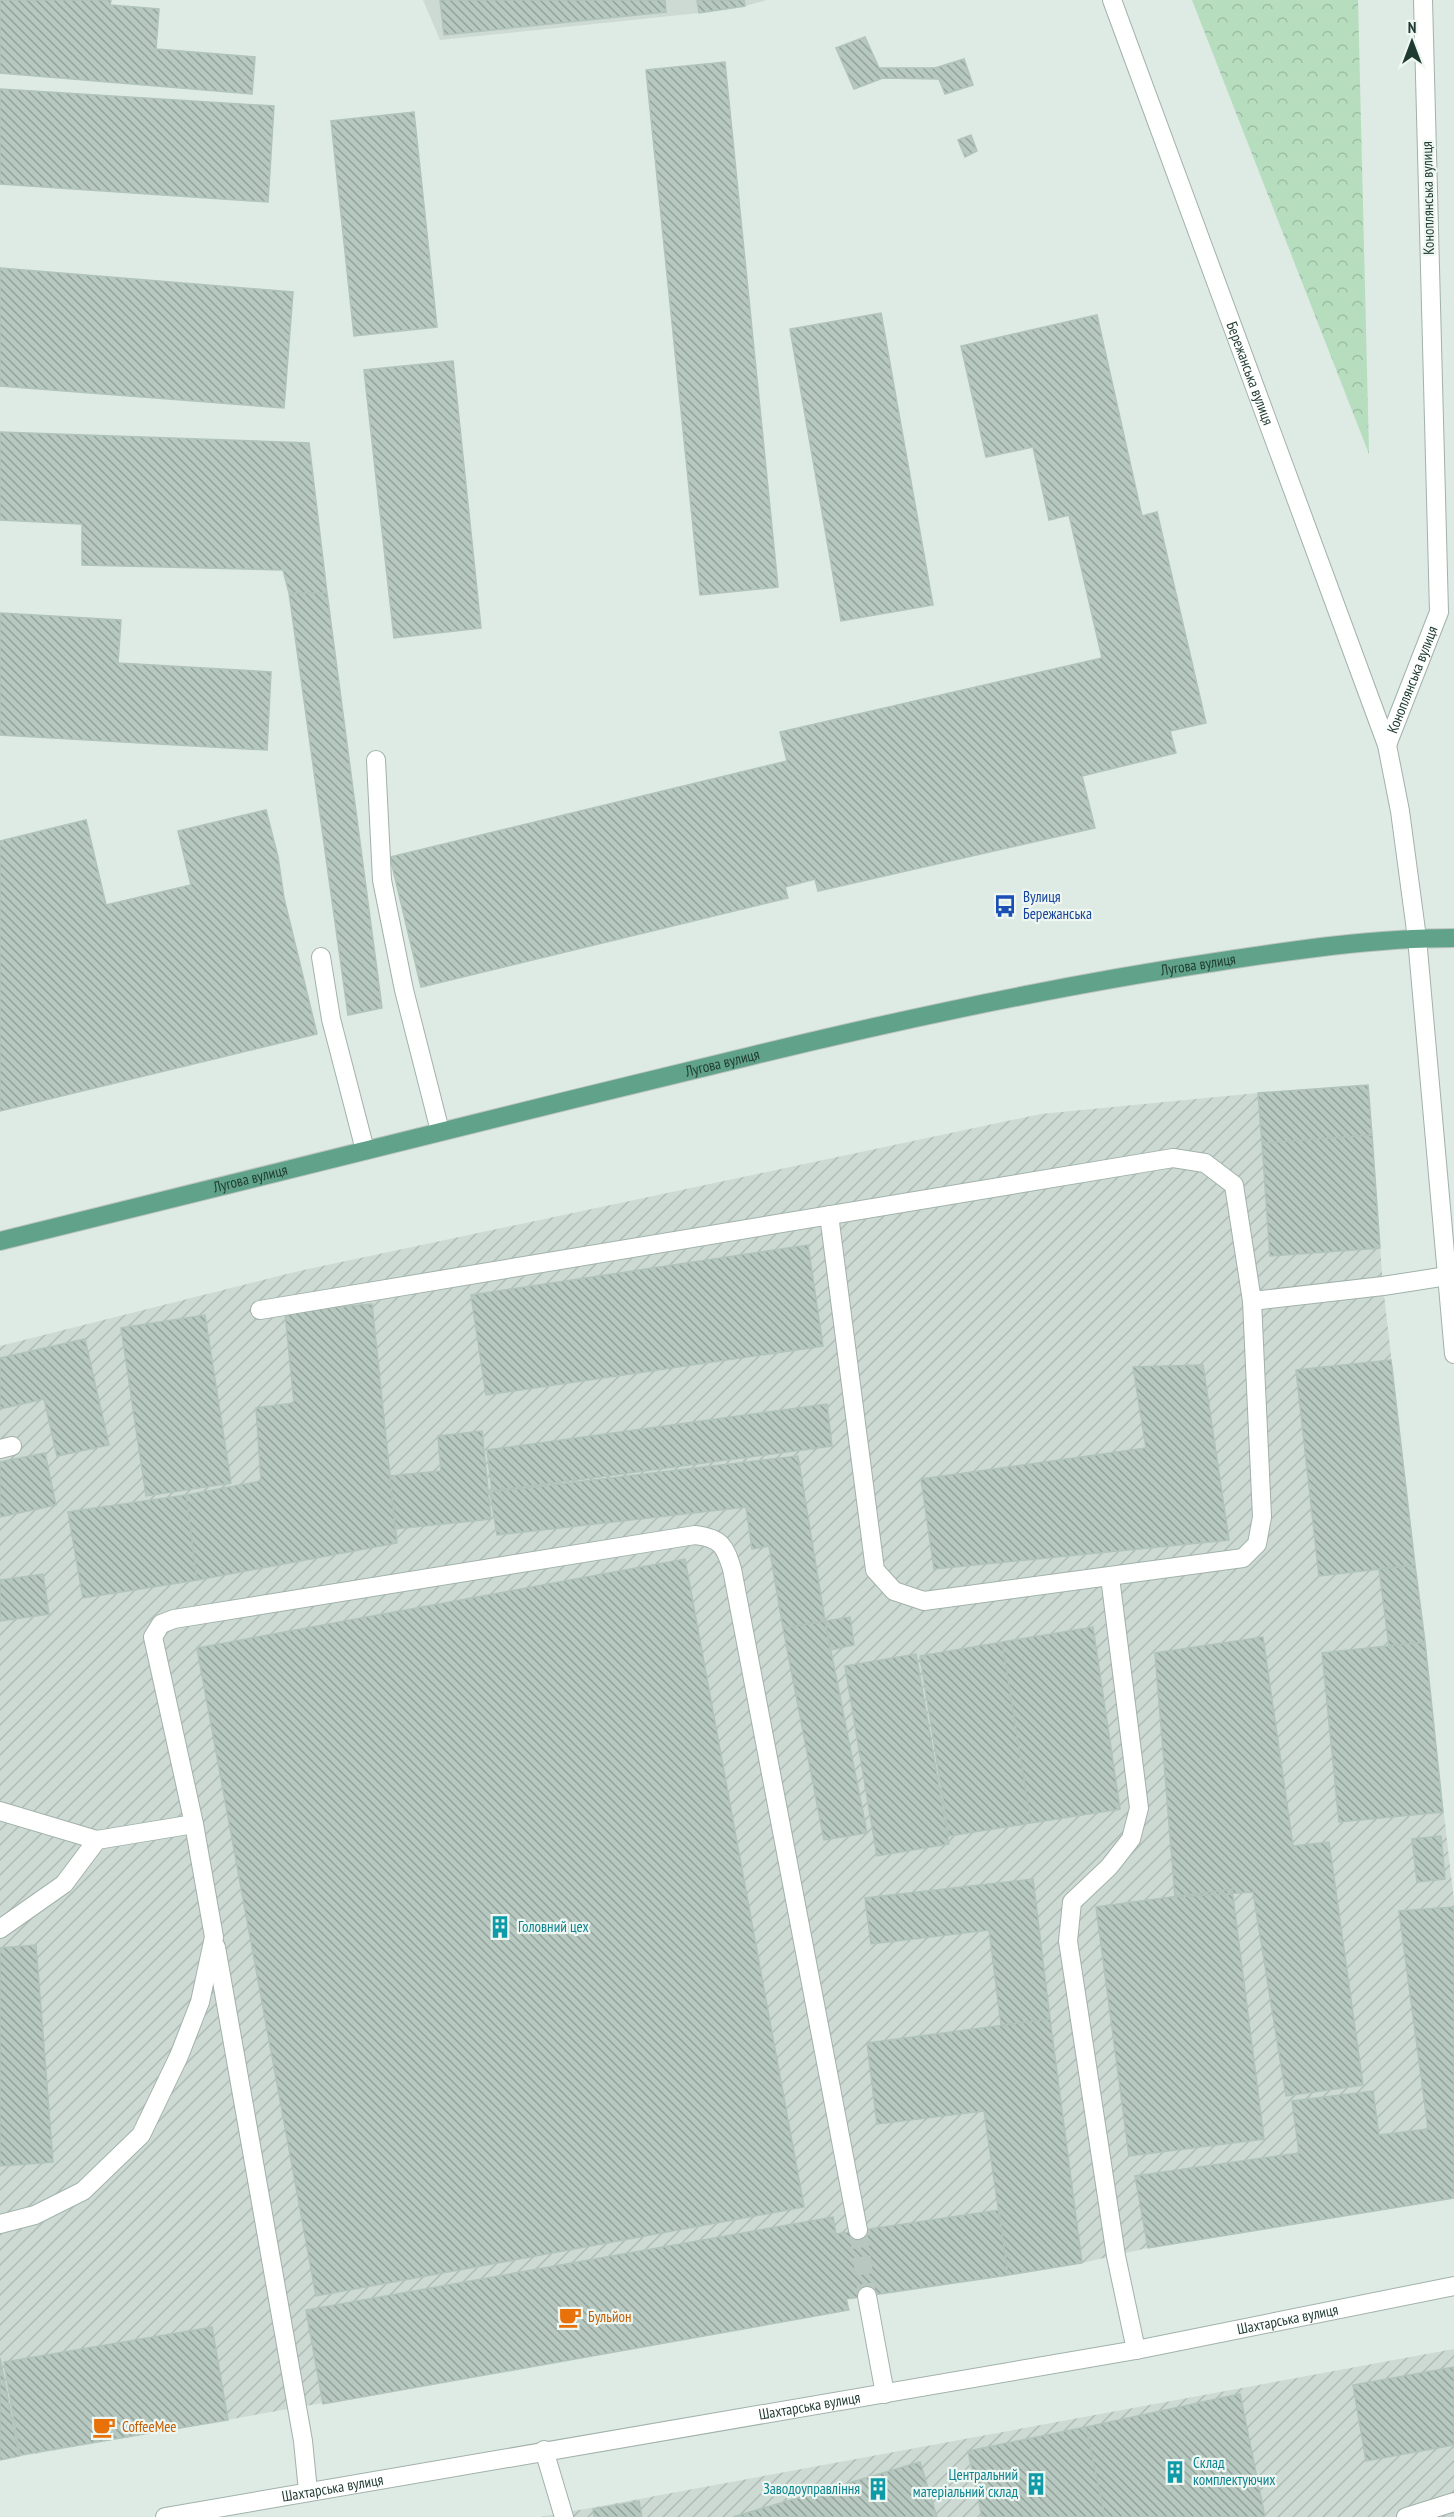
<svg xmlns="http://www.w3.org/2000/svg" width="1454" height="2517" font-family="'PT Sans Narrow',sans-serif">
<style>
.built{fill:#ccdad3}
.industrial{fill:url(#industrial-furrows)}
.forest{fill:url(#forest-crowns)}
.building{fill:url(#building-back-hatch);stroke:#b0c4ba;stroke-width:1.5}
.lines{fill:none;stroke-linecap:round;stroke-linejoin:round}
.minor-tunnel{stroke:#b8c7c0;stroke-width:18;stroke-dasharray:18 9;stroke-linecap:butt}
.minor-casing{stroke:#a1b2ab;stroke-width:20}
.major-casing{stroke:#bcc4c1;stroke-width:20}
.minor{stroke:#fff;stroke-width:18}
.major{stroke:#61a28b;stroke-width:18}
.labels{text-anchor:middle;stroke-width:4.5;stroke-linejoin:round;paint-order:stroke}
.street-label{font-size:15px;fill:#1f3a31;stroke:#eef7f2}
.transit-label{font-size:15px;fill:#164399;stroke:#eef7f2;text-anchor:start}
.culture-label{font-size:15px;fill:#0d838f;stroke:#eef7f2;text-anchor:start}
.food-label{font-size:15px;fill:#c56008;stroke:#eef7f2;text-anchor:start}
</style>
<defs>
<pattern id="industrial-furrows" width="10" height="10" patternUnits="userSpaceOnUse" patternTransform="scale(1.5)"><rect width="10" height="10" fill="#ccdad3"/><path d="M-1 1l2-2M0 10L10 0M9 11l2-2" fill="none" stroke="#afbcb6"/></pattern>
<pattern id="forest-crowns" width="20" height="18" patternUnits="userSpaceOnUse" patternTransform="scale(1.5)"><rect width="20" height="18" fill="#b6ddbd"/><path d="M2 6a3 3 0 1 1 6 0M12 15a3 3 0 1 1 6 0" fill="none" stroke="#9cbea3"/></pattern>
<pattern id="building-back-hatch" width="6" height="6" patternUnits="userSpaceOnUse" patternTransform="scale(1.5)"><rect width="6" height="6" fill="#b6c8bf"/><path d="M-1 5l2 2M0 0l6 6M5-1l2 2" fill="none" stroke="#93a39c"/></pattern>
</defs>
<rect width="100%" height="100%" fill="#deeae4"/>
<path class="built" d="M 423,0 L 767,0 L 745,6 L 699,13 L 440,40 Z"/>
<path class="industrial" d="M 1368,1085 L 1383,1286 L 1454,1901 L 1454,2198 L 1148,2248 L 1082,2263 L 847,2299 L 849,2310 L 0,2460 L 0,1346 L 299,1271 L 1041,1114 L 1258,1093 Z
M 1454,2349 L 1454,2517 L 540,2517 L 563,2513 Z"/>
<path class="forest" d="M 1192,0 L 1358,0 L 1369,454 Z"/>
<path class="building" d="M 0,0 L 111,0 L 110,5 L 159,9 L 156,49 L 255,57 L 252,94 L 0,73 Z
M 440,0 L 665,0 L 666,12 L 444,35 Z
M 697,0 L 744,0 L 745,6 L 699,13 Z
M 865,37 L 879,68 L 935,68 L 964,59 L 973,85 L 945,94 L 939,79 L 883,78 L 854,89 L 836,48 Z
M 725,62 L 778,587 L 700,595 L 646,70 Z
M 0,89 L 274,106 L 268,202 L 0,184 Z
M 414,112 L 437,327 L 354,336 L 331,121 Z
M 971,135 L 977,151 L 965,157 L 958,140 Z
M 0,268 L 293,292 L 284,408 L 0,386 Z
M 881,313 L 933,605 L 841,621 L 790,329 Z
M 1097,315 L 1142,516 L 1157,512 L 1206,723 L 1170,731 L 1176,753 L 1082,776 L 1095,828 L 818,891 L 815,879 L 785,887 L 788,898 L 421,987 L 390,857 L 787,761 L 780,732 L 1102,658 L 1069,515 L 1049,520 L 1033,447 L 986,457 L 961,346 Z
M 453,361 L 481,628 L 394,638 L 364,370 Z
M 0,432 L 309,443 L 327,593 L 289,593 L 283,570 L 82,565 L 82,524 L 0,520 Z
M 289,593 L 327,593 L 382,1008 L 348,1015 Z
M 0,613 L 121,620 L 118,663 L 271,672 L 267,750 L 0,735 Z
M 266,810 L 278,857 L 284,898 L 317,1034 L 0,1111 L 0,841 L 86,820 L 106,905 L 191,885 L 178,831 Z
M 1368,1085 L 1372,1135 L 1262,1143 L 1258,1093 Z
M 1372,1135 L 1380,1248 L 1270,1256 L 1262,1143 Z
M 808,1245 L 823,1346 L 486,1395 L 471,1295 Z
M 372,1304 L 397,1543 L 197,1580 L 186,1495 L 261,1481 L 256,1408 L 294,1403 L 285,1312 Z
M 205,1315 L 231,1483 L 146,1496 L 121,1328 Z
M 85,1339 L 109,1445 L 57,1456 L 44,1399 L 0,1409 L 0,1358 Z
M 1391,1360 L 1415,1565 L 1319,1576 L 1296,1370 Z
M 1203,1365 L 1229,1540 L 934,1569 L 921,1479 L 1146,1448 L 1133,1367 Z
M 827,1404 L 832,1446 L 492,1491 L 487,1450 Z
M 482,1431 L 491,1519 L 395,1529 L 390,1476 L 441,1471 L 438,1436 Z
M 45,1453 L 56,1505 L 0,1517 L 0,1462 Z
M 798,1456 L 825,1621 L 783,1628 L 769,1546 L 752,1549 L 746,1507 L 497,1535 L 490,1492 Z
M 186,1495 L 197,1580 L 83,1598 L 68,1512 Z
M 685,1559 L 804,2207 L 316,2296 L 197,1648 Z
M 1415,1565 L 1425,1642 L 1389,1646 L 1379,1569 Z
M 43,1574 L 49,1614 L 0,1621 L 0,1580 Z
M 850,1617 L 854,1645 L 830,1650 L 825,1621 Z
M 825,1621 L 867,1833 L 824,1840 L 783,1628 Z
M 1093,1627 L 1120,1809 L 1031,1823 L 1002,1642 Z
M 1263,1637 L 1293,1846 L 1329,1842 L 1363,2085 L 1286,2096 L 1253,1892 L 1175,1897 L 1155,1653 Z
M 1002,1642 L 1031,1823 L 949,1836 L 920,1656 Z
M 1425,1642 L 1443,1812 L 1339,1822 L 1322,1653 Z
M 916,1654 L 949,1844 L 877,1856 L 845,1666 Z
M 1441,1836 L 1445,1879 L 1417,1882 L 1412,1839 Z
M 1033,1879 L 1050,2019 L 1001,2025 L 989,1930 L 871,1944 L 865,1898 Z
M 1232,1889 L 1264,2139 L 1129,2156 L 1096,1907 Z
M 1454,1907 L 1454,2198 L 1148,2248 L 1135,2176 L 1299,2153 L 1292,2101 L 1373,2091 L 1379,2135 L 1428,2129 L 1399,1911 Z
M 36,1945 L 53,2162 L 0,2166 L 0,1948 Z
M 1050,2019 L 1082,2263 L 1008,2275 L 984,2111 L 877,2124 L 867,2043 Z
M 999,2210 L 1008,2275 L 846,2299 L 849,2310 L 323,2404 L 306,2310 L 833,2217 L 836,2234 Z
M 212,2327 L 228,2420 L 20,2455 L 4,2362 Z
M 0,2358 L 19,2456 L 0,2460 Z
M 1454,2367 L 1454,2445 L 1366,2461 L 1353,2385 Z
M 1240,2394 L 1265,2517 L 1105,2517 L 1086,2427 Z
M 1086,2427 L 1105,2517 L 982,2517 L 968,2451 Z
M 920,2462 L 937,2517 L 733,2517 Z
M 639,2501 L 642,2517 L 594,2517 L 593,2509 Z"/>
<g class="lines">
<path class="minor-tunnel" d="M 858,2230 L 867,2296"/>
<g class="minor-casing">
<g id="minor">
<path id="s1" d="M 1112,0 L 1387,745 L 1400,811 L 1417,938 L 1454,1354"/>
<path id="s2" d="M 1387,745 L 1439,612 L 1423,0"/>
<path d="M 376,760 L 382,880 L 404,990 L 440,1131"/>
<path d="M 321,957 L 331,1019 L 365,1150"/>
<path d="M 1252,1301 L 1383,1286 L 1447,1276"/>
<path d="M 260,1310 L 1173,1158 L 1205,1163 L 1234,1185 L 1252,1301 L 1262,1517 L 1257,1544 L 1243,1558 L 924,1601 L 894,1591 L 875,1570 L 829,1215"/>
<path d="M 0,1449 L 12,1446"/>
<path d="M 1110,1577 L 1139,1808 L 1131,1839 L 1109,1867 L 1072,1902 L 1068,1941 L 1116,2256 L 1136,2350"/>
<path d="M 0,1811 L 97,1840"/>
<path d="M 0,1929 L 64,1884 L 97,1840 L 194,1824"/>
<path d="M 216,1947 L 303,2441 L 308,2491"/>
<path d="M 0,2224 L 35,2215 L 83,2191 L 141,2135 L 179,2056 L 200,2002 L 214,1937 L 194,1824 L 153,1637 L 161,1624 L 174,1619 L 695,1535 C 721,1538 725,1546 732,1569 L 858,2230"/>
<path d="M 867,2296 L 885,2394"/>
<path d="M 544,2450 L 564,2517"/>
<path id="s3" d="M 165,2517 L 1136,2350 L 1454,2286"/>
<path d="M 1406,2517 L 1454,2502"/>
</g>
</g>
<g class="major-casing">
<g id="major">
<path id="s4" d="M 0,1241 C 251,1178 503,1116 755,1055 C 907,1018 1061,985 1216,962 C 1294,950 1375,938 1454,938"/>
</g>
</g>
<use href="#minor" class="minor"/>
<use href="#major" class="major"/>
</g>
<defs>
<g id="bus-bare" transform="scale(1.8)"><path d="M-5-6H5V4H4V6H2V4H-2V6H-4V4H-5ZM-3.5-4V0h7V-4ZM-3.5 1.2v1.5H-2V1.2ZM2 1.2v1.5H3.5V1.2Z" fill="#1a4fb4" stroke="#eef7f2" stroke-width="2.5" paint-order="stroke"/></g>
<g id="building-bare" transform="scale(1.8)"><path d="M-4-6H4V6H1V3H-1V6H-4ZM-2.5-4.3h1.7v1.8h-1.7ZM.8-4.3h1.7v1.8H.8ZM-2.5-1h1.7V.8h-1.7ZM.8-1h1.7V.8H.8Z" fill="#0f9aa8" stroke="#eef7f2" stroke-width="2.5" paint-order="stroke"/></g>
<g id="cafe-bare" transform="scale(1.8)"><path d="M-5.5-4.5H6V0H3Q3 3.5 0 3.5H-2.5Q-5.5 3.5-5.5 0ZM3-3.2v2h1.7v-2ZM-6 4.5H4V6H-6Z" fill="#e8710a" stroke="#eef7f2" stroke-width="2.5" paint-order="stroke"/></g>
</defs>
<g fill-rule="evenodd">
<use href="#bus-bare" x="1005" y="906"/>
<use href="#building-bare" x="500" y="1927"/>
<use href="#cafe-bare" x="570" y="2317"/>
<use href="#cafe-bare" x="104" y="2427"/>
<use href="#building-bare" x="1175" y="2472"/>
<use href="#building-bare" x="1036" y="2484"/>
<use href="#building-bare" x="878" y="2489"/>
</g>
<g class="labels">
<g class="street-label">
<text transform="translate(1428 198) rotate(-91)" y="5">Коноплянська вулиця</text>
<text dy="5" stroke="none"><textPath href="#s1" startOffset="398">Бережанська вулиця</textPath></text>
<text dy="5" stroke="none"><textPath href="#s2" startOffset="70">Коноплянська вулиця</textPath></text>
<text dy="5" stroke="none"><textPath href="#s4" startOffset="1230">Лугова вулиця</textPath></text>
<text dy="5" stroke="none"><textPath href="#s4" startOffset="744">Лугова вулиця</textPath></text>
<text dy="5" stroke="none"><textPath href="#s4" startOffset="258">Лугова вулиця</textPath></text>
<text dy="5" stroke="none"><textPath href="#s3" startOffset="1140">Шахтарська вулиця</textPath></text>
<text dy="5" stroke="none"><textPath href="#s3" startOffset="654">Шахтарська вулиця</textPath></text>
<text dy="5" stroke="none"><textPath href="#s3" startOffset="170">Шахтарська вулиця</textPath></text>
</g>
<g class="transit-label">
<text x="1023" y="902">Вулиця<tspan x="1023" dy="17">Бережанська</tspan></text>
</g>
<g class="culture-label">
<text x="518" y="1932">Головний цех</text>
<text x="1193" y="2468">Склад<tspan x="1193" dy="17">комплектуючих</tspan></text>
<text x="1018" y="2480" text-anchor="end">Центральний<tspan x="1018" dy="17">матеріальний склад</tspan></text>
<text x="860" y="2494" text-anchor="end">Заводоуправління</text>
</g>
<g class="food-label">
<text x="588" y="2322">Бульйон</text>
<text x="122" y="2432">CoffeeMee</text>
</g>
</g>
<g transform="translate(1412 42)" stroke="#eef7f2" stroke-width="4.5" paint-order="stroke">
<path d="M0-4.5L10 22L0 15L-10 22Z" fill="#1f3a31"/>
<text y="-9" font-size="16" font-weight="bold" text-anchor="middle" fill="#1f3a31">N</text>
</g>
</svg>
